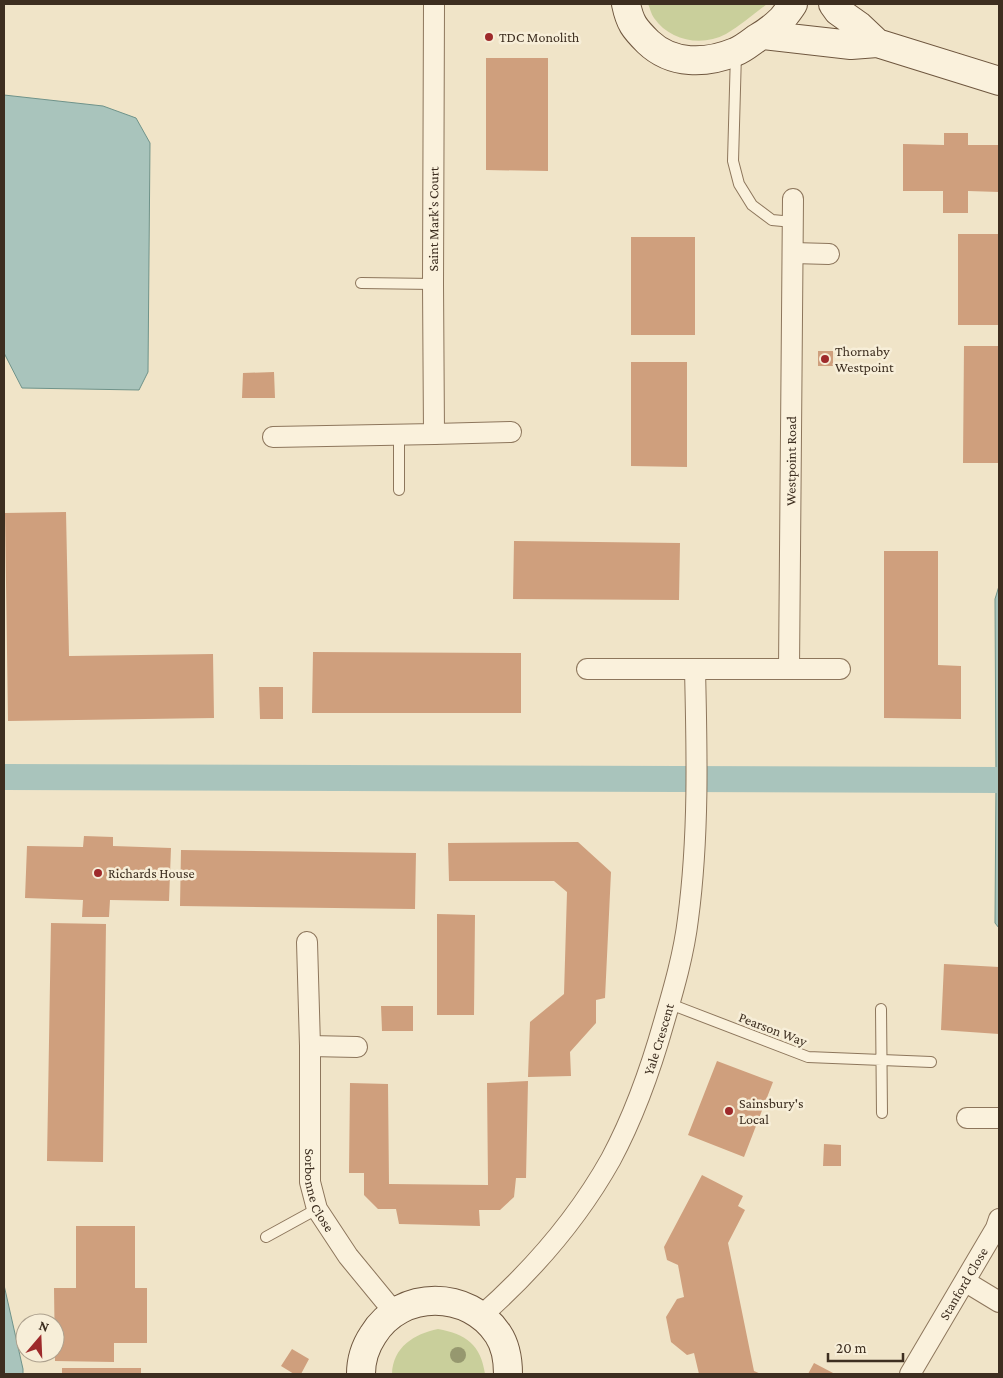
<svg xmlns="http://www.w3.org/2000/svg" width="1003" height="1378" font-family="'Crimson Pro',serif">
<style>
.green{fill:#c9cf9b}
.water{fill:#a9c4bc;stroke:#6f938a}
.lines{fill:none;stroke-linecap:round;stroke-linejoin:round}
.canal{stroke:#a9c4bc;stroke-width:26}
.building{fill:#cf9f7d}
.lane-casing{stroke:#8d765c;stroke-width:12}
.street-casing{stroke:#8d765c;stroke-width:22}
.secondary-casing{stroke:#6f573f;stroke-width:30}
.lane{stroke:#faf1dc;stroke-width:10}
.street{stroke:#faf1dc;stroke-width:20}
.secondary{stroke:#faf1dc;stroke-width:28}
.tree{fill:#96986f}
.poi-dot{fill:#9e2a2b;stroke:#f7eed8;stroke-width:2}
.labels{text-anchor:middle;stroke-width:5;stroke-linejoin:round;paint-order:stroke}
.poi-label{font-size:14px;fill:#3d2e20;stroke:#f7eed8;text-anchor:start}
.street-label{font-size:14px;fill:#3d2e20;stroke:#f7eed8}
</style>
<rect width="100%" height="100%" fill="#f0e4c8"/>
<path class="green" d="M 648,4 L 767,4 C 754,14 741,25 726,34 C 702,47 670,41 654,18 C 651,14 650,8 648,4 Z
M 438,1329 C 466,1334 481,1345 485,1374 L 392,1374 C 393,1347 414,1334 438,1329 Z"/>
<path class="water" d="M 4,95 L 103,106 L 136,118 L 150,143 L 148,372 L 139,390 L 22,388 L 4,353 Z
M 999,586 L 999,928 L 995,923 L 996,780 L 995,599 Z
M 4,1285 L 23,1369 L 23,1374 L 4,1374 Z"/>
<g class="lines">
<path class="canal" d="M 4,777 L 999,780"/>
</g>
<path class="building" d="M 486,58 L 548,58 L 548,171 L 486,170 Z
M 944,133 L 968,133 L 968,145 L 999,145 L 999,192 L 968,191 L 968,213 L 943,213 L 943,191 L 903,191 L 903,144 L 944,145 Z
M 958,234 L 999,234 L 999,325 L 958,325 Z
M 631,237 L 695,237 L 695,335 L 631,335 Z
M 964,346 L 999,346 L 999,463 L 963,463 Z
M 818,351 L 833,351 L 833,366 L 818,366 Z
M 631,362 L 687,362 L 687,467 L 631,466 Z
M 274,372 L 275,398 L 242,398 L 243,373 Z
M 66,512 L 69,656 L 213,654 L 214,718 L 8,721 L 5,513 Z
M 514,541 L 680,543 L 679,600 L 513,599 Z
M 884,551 L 938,551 L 938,665 L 961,666 L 961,719 L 884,718 Z
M 313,652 L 521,653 L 521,713 L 312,713 Z
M 259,687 L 283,687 L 283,719 L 260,719 Z
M 84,836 L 113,837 L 113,846 L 171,848 L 169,901 L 110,900 L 109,917 L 82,917 L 83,900 L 25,898 L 27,846 L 83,847 Z
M 578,842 L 611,872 L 605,998 L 596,1000 L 596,1023 L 570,1052 L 571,1076 L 528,1077 L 530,1022 L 564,994 L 567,892 L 554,881 L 449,881 L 448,843 Z
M 181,850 L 416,853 L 415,909 L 180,906 Z
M 437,914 L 475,915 L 474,1015 L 437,1015 Z
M 51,923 L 106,924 L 103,1162 L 47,1161 Z
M 944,964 L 999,967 L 999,1034 L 941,1030 Z
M 381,1006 L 413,1006 L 413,1031 L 382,1031 Z
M 717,1061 L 773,1082 L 744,1157 L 688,1135 Z
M 528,1081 L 526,1178 L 516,1178 L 514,1197 L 500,1210 L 479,1210 L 480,1226 L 399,1224 L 396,1209 L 378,1209 L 364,1195 L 364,1173 L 349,1173 L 350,1083 L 388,1084 L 389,1184 L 488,1185 L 487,1083 Z
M 824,1144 L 841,1145 L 841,1166 L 823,1166 Z
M 702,1175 L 743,1196 L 738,1206 L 745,1210 L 728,1243 L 754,1371 L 761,1374 L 699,1374 L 694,1353 L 687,1355 L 671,1342 L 666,1317 L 677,1299 L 684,1297 L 678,1265 L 667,1260 L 664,1247 Z
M 76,1226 L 135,1226 L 135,1288 L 147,1288 L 147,1343 L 114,1343 L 114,1362 L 55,1361 L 54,1288 L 76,1288 Z
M 292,1349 L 309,1359 L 301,1374 L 294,1374 L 281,1366 Z
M 814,1363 L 835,1374 L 808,1374 Z
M 62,1368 L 141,1368 L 141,1374 L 62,1374 Z"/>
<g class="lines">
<g class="lane-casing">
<path id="lane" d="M 736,53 L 733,161 L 739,184 L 752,205 L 772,220 L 793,222
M 361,283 L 433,284
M 399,490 L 399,435
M 670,1004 L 808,1057 L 931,1062
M 881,1009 L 882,1113
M 266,1237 L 317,1209"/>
</g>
<g class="street-casing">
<g id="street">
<path d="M 793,253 L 829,254"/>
<path d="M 434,434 L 511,432"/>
<path id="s1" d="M 273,437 L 434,434 L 433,284 L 434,4"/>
<path d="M 587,669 L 840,669"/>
<path id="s2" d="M 789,669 L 793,199"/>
<path id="s3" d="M 307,942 L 310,1046 L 310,1182 L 317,1209 L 348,1256 L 394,1312"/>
<path d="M 310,1046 L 357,1047"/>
<path d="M 967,1118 L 999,1118"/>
<path d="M 966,1282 L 999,1302"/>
<path id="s4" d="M 481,1316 C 532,1271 578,1218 611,1159 C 634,1116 651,1068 664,1022 C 674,988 684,953 688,919 C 699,836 697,752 695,669"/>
<path id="s5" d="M 910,1374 L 996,1228 L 999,1219"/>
</g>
</g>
<g class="secondary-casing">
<path id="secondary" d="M 626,4 C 630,23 634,28 648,42 C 672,65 706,64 735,52 C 743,49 750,43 757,38 C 766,33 775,26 782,19 C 786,14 790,9 793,4
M 833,4 L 838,11 L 859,26 L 877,43
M 762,35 L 851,45 L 877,43 L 999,81
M 361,1374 C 361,1360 365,1347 373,1335 C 401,1289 469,1290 498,1334 C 506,1346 508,1360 508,1374"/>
</g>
<use href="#lane" class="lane"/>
<use href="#street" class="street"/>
<use href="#secondary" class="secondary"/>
</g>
<circle class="tree" cx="458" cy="1355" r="8"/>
<g class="poi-dot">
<circle cx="489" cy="37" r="5"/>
<circle cx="825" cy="359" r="5"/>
<circle cx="98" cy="873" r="5"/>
<circle cx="729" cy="1111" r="5"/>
</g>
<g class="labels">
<g class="poi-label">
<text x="499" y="42">TDC Monolith</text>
<text x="835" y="356">Thornaby<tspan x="835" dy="16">Westpoint</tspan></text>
<text x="108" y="878">Richards House</text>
<text x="739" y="1108">Sainsbury's<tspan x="739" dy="16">Local</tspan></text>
</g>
<g class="street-label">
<text dy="5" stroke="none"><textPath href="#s1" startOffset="376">Saint Mark's Court</textPath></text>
<text dy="5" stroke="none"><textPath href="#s2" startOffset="208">Westpoint Road</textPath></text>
<text transform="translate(773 1029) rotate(21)" y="5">Pearson Way</text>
<text dy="5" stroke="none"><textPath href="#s4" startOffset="334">Yale Crescent</textPath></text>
<text dy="5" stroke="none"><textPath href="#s3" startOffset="250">Sorbonne Close</textPath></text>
<text dy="5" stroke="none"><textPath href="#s5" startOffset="105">Stanford Close</textPath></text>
</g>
</g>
<rect width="1003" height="1378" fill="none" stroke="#3d2e20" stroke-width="10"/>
<g transform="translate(40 1338) rotate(19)"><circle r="24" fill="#f7eed8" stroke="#ada18e"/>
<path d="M0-4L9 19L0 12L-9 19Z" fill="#9e2a2b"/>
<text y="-8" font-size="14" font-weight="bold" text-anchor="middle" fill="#3d2e20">N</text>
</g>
<path d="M828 1353v8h75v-8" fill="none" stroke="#3d2e20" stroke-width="2.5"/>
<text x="836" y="1353" font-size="15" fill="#3d2e20" stroke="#f7eed8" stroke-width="4" paint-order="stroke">20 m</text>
</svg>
